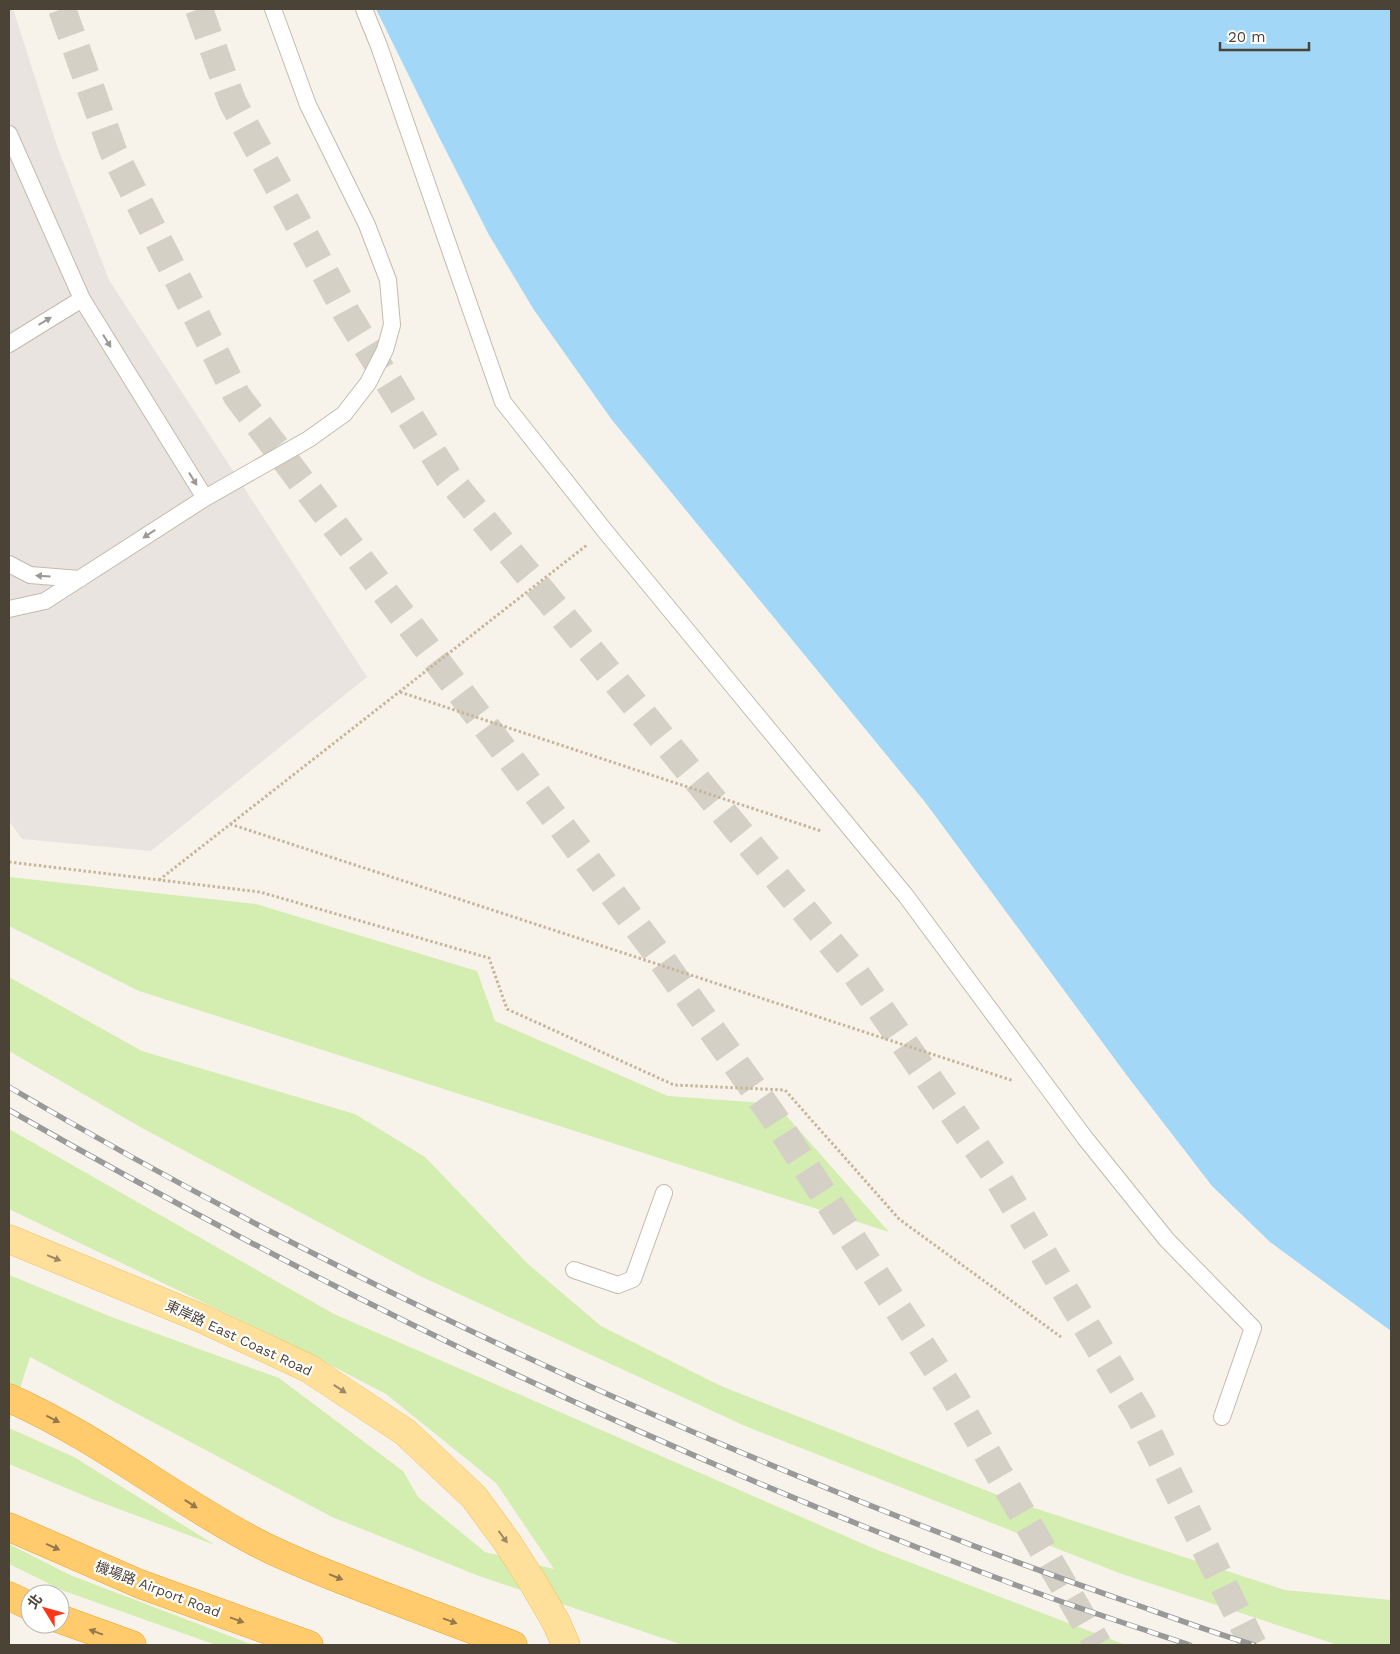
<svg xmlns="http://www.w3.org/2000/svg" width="1400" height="1654" font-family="'Work Sans','Noto Sans TC',sans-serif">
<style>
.industrial{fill:#e9e4df}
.green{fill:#d3eeb0}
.water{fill:#a2d7f8}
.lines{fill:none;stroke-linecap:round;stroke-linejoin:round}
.motorway-tunnel{stroke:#d5d0c6;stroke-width:28;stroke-dasharray:28 14;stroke-linecap:butt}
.service-casing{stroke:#c3bbac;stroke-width:18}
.primary-casing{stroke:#f0c15f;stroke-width:29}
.motorway-casing{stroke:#eea32d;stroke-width:29}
.path{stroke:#c7b69b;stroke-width:3;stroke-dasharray:2.5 2.5;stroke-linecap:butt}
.service{stroke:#fff;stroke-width:16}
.primary{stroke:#ffe09b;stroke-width:28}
.motorway{stroke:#ffcb6d;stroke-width:28}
.rail-casing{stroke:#999;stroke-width:5.5}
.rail{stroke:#fff;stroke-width:4;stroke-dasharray:11;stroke-linecap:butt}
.oneway{fill:#9d9891}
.oneway2{fill:#9d8a64}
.oneway3{fill:#94794d}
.labels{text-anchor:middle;stroke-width:4.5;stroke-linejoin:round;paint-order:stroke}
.street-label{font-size:14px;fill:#4c4337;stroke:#fff}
</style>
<rect width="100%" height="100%" fill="#f7f3ea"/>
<path class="industrial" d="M 9,9 L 13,9 L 57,146 L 109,280 L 367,677 L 151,851 L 22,839 L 9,821 Z"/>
<path class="green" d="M 9,877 L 256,904 L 477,971 L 495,1021 L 668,1096 L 776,1104 L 889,1232 L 139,991 L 9,926 Z
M 9,977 L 142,1051 L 355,1114 L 425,1157 L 528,1264 L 601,1326 L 721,1386 L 1013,1501 L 1285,1590 L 1391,1600 L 1391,1645 L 1338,1645 L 1119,1573 L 745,1426 L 420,1276 L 142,1128 L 9,1051 Z
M 9,1129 L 334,1314 L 875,1549 L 1126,1645 L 683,1645 L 479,1576 L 332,1517 L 30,1357 L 9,1423 L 9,1275 L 114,1318 L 279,1378 L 403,1471 L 418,1497 L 485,1552 L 554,1569 L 496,1483 L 386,1394 L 292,1345 L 9,1209 Z
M 9,1428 L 74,1457 L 215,1545 L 92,1499 L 9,1464 Z
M 9,1544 L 70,1575 L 253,1645 L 216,1645 L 64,1591 L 9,1564 Z"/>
<path class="water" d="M 376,9 L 1391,9 L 1391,1331 L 1270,1242 L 1212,1186 L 1128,1077 L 925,802 L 612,420 L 534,310 L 489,235 L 439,137 Z"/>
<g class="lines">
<path class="motorway-tunnel" d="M 62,9 L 113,151 L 237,396 L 659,956 L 773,1116 L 954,1396 L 1098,1645
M 199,9 L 232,101 L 347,314 L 410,417 L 448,477 L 856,974 L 999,1180 L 1140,1416 L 1253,1645"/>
<g class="service-casing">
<path id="service" d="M 364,9 L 379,46 L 503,402 L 605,531 L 906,896 L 1085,1138 L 1167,1240 L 1253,1328 L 1222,1417
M 9,134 L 82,299 L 205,498
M 9,344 L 82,299
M 9,564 L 30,575 L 80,579
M 9,609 L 45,601 L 205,498 L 309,439 L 344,414 L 368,383 L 385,350 L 392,325 L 388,280 L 367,225 L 308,105 L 273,9
M 574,1270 L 618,1285 L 633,1279 L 664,1193"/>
</g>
<g class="primary-casing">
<path id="primary" d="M 9,1239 L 203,1319 L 308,1368 L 405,1432 L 474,1497 L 507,1542 L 534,1584 L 556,1622 L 566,1645"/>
</g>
<g class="motorway-casing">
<path id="motorway" d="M 9,1398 C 95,1436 168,1495 250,1539 C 279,1555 310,1567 340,1579 C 398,1602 456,1623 513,1645
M 9,1527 L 140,1584 L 309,1645
M 9,1596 L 30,1606
M 60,1619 L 132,1645"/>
</g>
<path class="path" d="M 400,692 L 821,831
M 230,824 L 1014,1081
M 9,862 L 260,892 L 489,958 L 507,1009 L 674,1085 L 785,1090 L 899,1219 L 1061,1337
M 159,880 L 587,545"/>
<use href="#service" class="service"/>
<use href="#primary" class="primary"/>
<use href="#motorway" class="motorway"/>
<g class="rail-casing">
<path id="rail" d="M 9,1087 C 235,1220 473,1337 714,1441 C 853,1500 994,1556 1137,1605 C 1176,1619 1214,1633 1254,1645
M 9,1110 C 343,1301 692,1468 1054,1599 C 1099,1615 1145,1630 1190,1645"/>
</g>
<use href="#rail" class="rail"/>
</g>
<defs><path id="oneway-solid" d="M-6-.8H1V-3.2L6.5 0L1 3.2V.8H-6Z" transform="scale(1.25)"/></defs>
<g class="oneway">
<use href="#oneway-solid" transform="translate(45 321) rotate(-31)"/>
<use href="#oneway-solid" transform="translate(107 341) rotate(58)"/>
<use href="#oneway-solid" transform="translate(193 479) rotate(58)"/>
<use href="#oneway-solid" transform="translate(149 534) rotate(147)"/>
<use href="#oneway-solid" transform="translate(43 576) rotate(-176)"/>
</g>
<g class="oneway2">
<use href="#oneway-solid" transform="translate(54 1258) rotate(22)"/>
<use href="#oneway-solid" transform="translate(340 1389) rotate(33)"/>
<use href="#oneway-solid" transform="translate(503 1537) rotate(54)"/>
</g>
<g class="oneway3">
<use href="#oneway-solid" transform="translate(53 1419) rotate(27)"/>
<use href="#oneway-solid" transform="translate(191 1504) rotate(33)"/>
<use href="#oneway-solid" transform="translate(53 1547) rotate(24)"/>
<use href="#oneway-solid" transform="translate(336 1577) rotate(22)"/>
<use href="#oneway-solid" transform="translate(237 1620) rotate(20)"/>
<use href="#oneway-solid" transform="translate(450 1621) rotate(20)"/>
<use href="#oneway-solid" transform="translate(96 1632) rotate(-160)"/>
</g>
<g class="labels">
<g class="street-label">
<text transform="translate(239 1338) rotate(25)" y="5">東岸路 East Coast Road</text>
<text transform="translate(158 1589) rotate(21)" y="5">機場路 Airport Road</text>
</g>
</g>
<rect width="1400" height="1654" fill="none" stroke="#4c4337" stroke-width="20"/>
<g transform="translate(45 1609) rotate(307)"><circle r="24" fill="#ffffff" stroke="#b7b4af"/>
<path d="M0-4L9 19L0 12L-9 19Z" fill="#ff3719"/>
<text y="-8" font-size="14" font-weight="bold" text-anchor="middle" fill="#4c4337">北</text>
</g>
<path d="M1220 42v8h89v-8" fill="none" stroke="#4c4337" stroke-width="2.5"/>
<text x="1228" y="42" font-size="15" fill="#4c4337" stroke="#ffffff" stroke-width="4" paint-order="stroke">20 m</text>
</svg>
